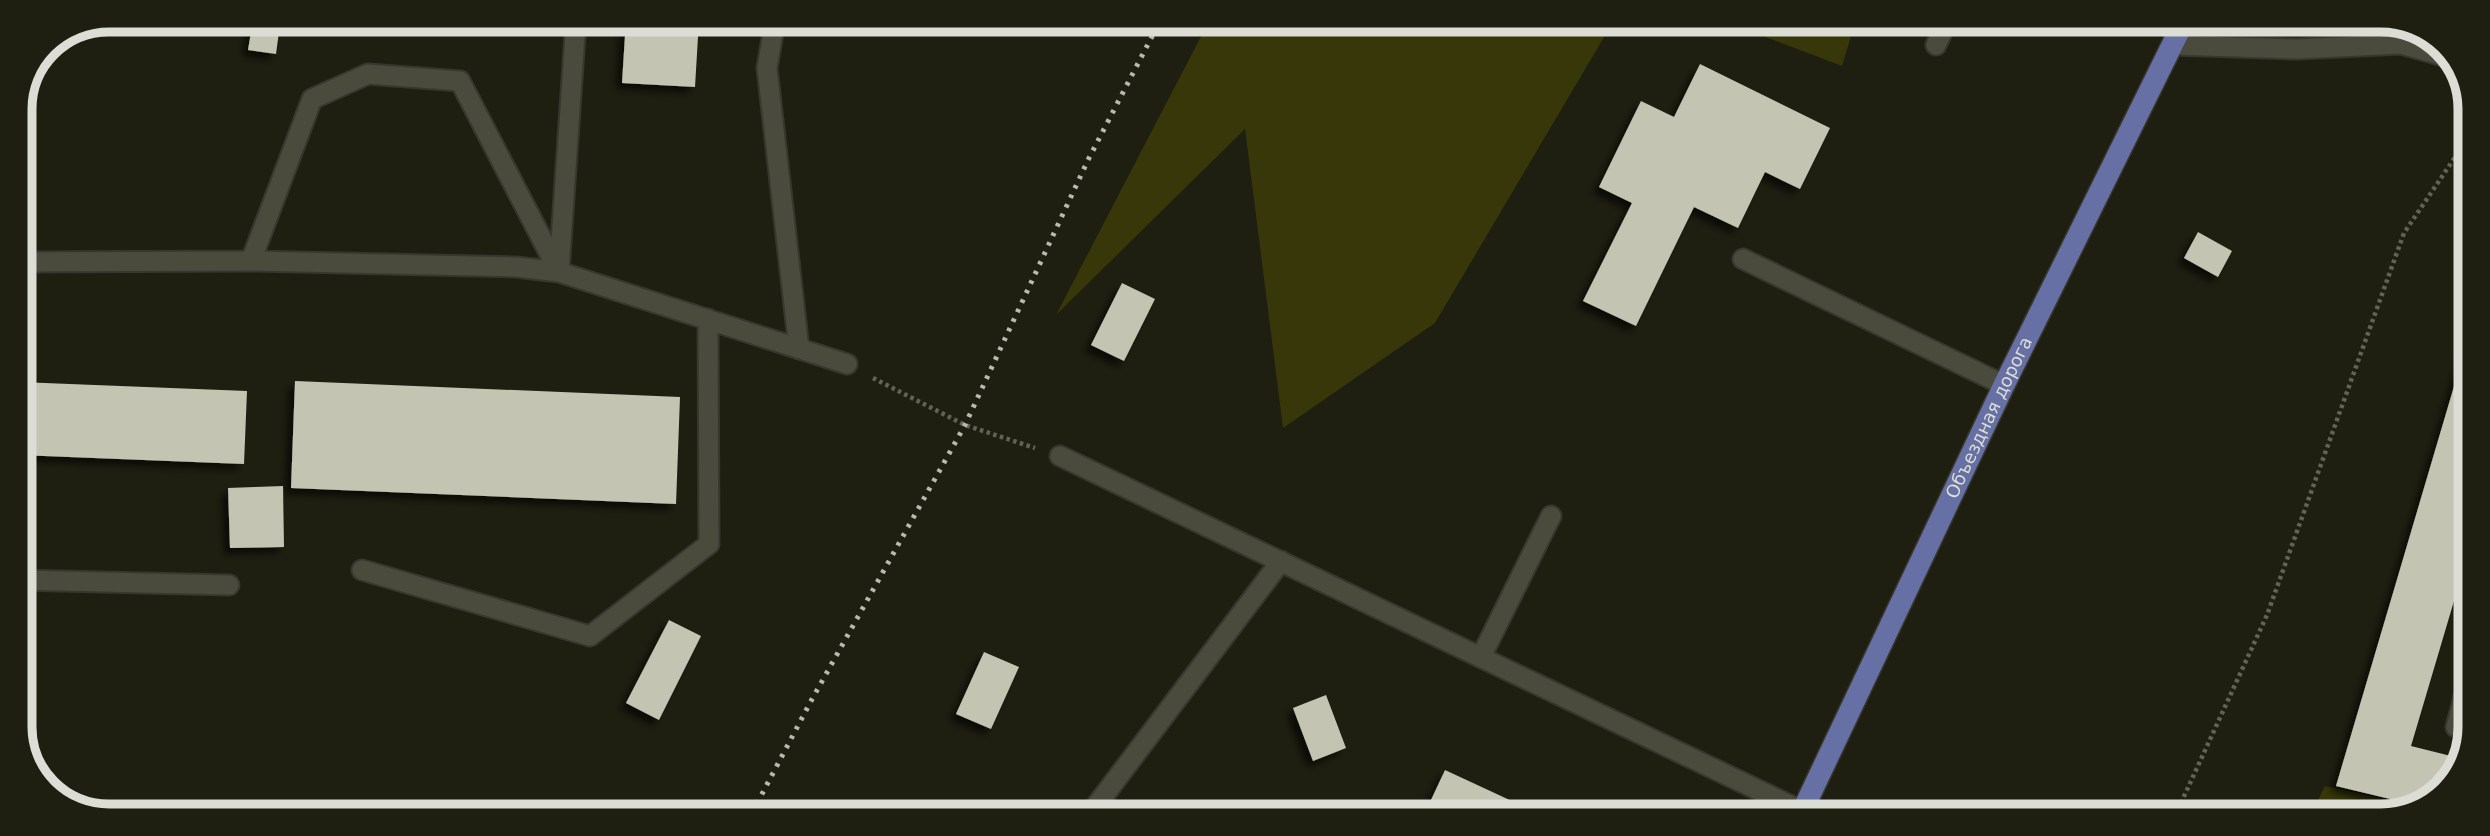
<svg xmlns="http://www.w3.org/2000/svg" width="2490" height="836" font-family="'DejaVu Sans',sans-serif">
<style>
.green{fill:#373709}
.building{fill:#c3c4b2;filter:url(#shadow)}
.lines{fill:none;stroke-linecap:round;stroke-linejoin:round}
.lane-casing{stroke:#37372f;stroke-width:23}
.primary-casing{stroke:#37372f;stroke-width:24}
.path{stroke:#626357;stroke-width:4.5;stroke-dasharray:3.5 3.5;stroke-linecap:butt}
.lane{stroke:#4a4b3c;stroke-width:19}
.primary{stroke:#6670a5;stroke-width:21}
.rail{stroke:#b8b9af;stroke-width:5;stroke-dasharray:3.5 7;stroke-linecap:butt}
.labels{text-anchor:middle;stroke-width:7;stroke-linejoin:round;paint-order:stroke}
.street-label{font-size:18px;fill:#dcddd4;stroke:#1e1e11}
.rim{fill:none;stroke:#dcddd4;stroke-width:9}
</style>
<defs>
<filter id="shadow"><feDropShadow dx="-6" dy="6" stdDeviation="3.5" flood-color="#0009"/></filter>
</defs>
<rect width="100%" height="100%" fill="#1e1e11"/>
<path class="green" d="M 1209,21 L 1613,22 L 1435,323 L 1283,428 L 1245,129 L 1056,315 Z
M 1728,23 L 1855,23 L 1842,66 Z
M 2325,786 L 2414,806 L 2382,817 L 2309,817 Z"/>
<path class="building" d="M 253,20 L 280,24 L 276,54 L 248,50 Z
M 626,20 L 699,20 L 695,87 L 622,83 Z
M 1700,64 L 1830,128 L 1800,189 L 1765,172 L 1738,228 L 1694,207 L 1636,326 L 1583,301 L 1632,203 L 1599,187 L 1641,101 L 1674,117 Z
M 2198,232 L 2232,251 L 2218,277 L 2184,258 Z
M 1122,283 L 1155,299 L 1124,361 L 1091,345 Z
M 2468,339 L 2467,557 L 2411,746 L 2463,759 L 2435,798 L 2415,805 L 2336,786 Z
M 295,381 L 680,397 L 676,504 L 291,488 Z
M 19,382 L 247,391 L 244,464 L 19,455 Z
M 283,486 L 284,547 L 230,548 L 228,488 Z
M 669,620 L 701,636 L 659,720 L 626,703 Z
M 984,652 L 1019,667 L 991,729 L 956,714 Z
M 1326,695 L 1346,748 L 1313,761 L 1293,708 Z
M 1445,770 L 1542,815 L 1424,815 Z"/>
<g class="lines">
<g class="lane-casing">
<path id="lane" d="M 775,21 L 767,68 L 799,349
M 1936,45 L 1946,23
M 2174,45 L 2297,49 L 2401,44 L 2454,59
M 1743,259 L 2004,385
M 251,261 L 312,99 L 368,74 L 460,81 L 559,272
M 19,262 L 251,261 L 516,267 L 559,272 L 847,364
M 559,271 L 576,20
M 1060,456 L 1802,811
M 362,570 L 590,636 L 709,544 L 708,319
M 19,580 L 229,585
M 1481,657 L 1551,516
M 2466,730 L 2456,727 L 2467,686
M 1090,814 L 1281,561"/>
</g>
<g class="primary-casing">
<g id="primary">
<path id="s1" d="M 1800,816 L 2004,385 L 2183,23"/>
</g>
</g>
<path class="path" d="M 873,378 L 965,425 L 1035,448
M 2175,816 L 2267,615 L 2404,233 L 2470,135"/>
<use href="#lane" class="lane"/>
<use href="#primary" class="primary"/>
<path class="rail" d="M 752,813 L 811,701 L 965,425 L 1088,160 L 1160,21"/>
</g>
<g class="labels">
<g class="street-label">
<text dy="6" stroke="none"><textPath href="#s1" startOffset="441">Объездная дорога</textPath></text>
</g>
</g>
<path d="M0 0H2490V836H0ZM109 32H2381A77 77 0 0 1 2458 109V727A77 77 0 0 1 2381 804H109A77 77 0 0 1 32 727V109A77 77 0 0 1 109 32Z" fill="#1e1e11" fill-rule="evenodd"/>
<path class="rim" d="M109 32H2381A77 77 0 0 1 2458 109V727A77 77 0 0 1 2381 804H109A77 77 0 0 1 32 727V109A77 77 0 0 1 109 32Z"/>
</svg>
